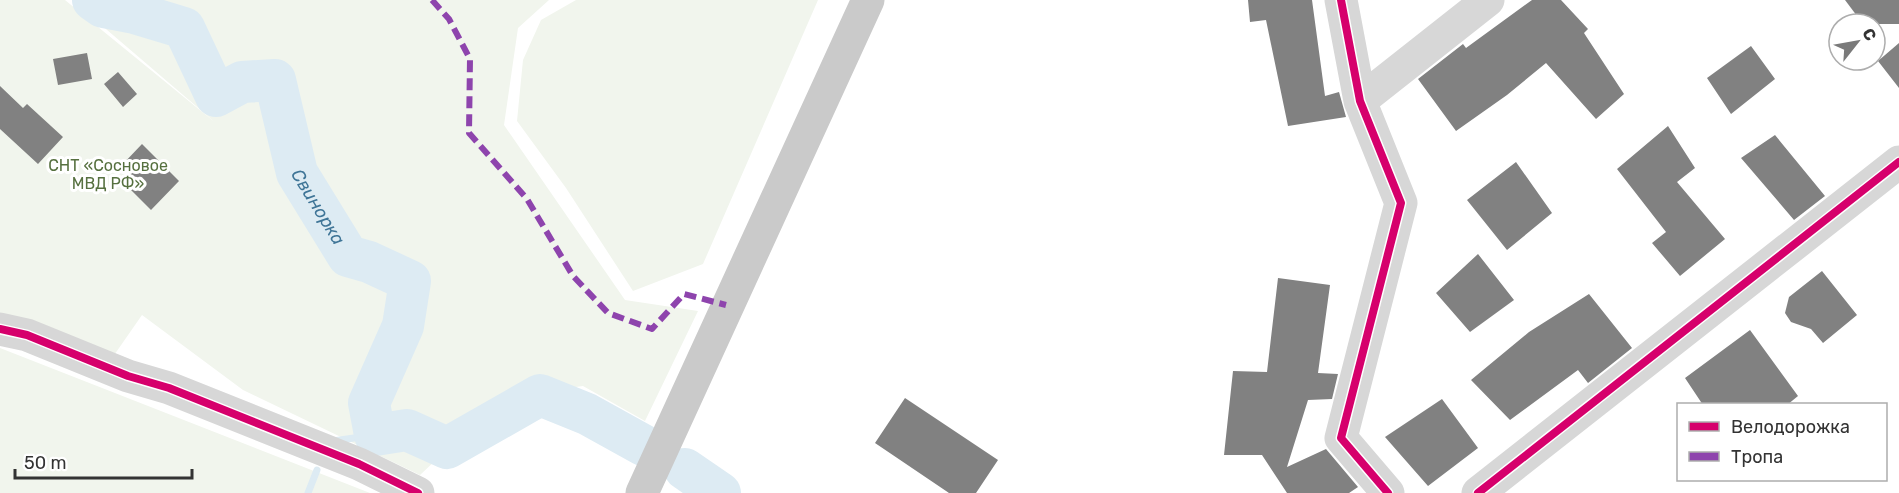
<svg xmlns="http://www.w3.org/2000/svg" width="1899" height="493" font-family="Rubik,sans-serif">
<style>
.green{fill:#f1f5ed}
.lines{fill:none;stroke-linecap:round;stroke-linejoin:round}
.stream{stroke:#ddebf3;stroke-width:7}
.river{stroke:#ddebf3;stroke-width:42}
.building{fill:#818181}
.minor{stroke:#d7d7d7;stroke-width:33}
.major{stroke:#cacaca;stroke-width:33}
.quiet{stroke:#8e44ad;stroke-width:6;stroke-dasharray:12 6;stroke-linecap:butt}
.cycleway-casing{stroke:#fff;stroke-width:11}
.cycleway{stroke:#d6006c;stroke-width:8}
.labels{text-anchor:middle;stroke-width:6;stroke-linejoin:round;paint-order:stroke}
.park-label{font-size:16px;fill:#56703f;stroke:#fff}
.water-label{font-size:18px;font-style:italic;fill:#3f7597;stroke:#fff}
</style>
<rect width="100%" height="100%" fill="#fff"/>
<path class="green" d="M 0,0 L 65,0 L 217,124 L 72,0 L 549,0 L 518,28 L 504,125 L 625,300 L 698,311 L 645,421 L 583,386 L 503,397 L 420,475 L 243,390 L 142,315 L 110,361 L 0,317 Z
M 576,0 L 818,0 L 703,264 L 633,291 L 566,188 L 517,121 L 523,60 L 541,20 Z
M 0,348 L 370,493 L 0,493 Z"/>
<g class="lines">
<path class="stream" d="M 333,441 L 375,435
M 308,493 L 317,470"/>
<g class="river">
<path id="s1" d="M 93,0 L 103,7 L 134,13 L 184,28 L 216,96 L 242,82 L 275,80 L 297,173 L 348,256 L 369,262 L 410,281 L 403,326 L 369,403 L 375,435 L 407,430 L 447,448 L 540,395 L 587,414 L 643,445"/>
<path d="M 685,469 L 720,493"/>
</g>
</g>
<path class="building" d="M 1248,0 L 1312,0 L 1325,96 L 1339,92 L 1346,117 L 1288,126 L 1266,20 L 1250,22 Z
M 1532,0 L 1561,0 L 1588,29 L 1584,33 L 1624,94 L 1596,119 L 1546,63 L 1507,95 L 1456,131 L 1418,79 L 1463,44 L 1466,48 Z
M 1845,0 L 1899,0 L 1899,24 L 1863,24 Z
M 1899,43 L 1899,88 L 1878,61 Z
M 1751,46 L 1775,79 L 1731,114 L 1707,78 Z
M 87,53 L 92,79 L 58,85 L 53,59 Z
M 118,72 L 137,94 L 123,107 L 104,84 Z
M 0,86 L 23,108 L 27,104 L 63,137 L 38,164 L 0,129 Z
M 1668,126 L 1695,168 L 1677,182 L 1725,239 L 1680,276 L 1652,243 L 1666,232 L 1617,169 Z
M 1775,135 L 1825,196 L 1794,220 L 1741,158 Z
M 142,144 L 179,181 L 151,210 L 126,185 L 131,176 L 121,166 Z
M 1516,162 L 1552,213 L 1507,250 L 1467,200 Z
M 1478,254 L 1514,300 L 1470,332 L 1436,293 Z
M 1822,271 L 1857,315 L 1823,343 L 1811,329 L 1791,322 L 1785,313 L 1789,297 Z
M 1278,278 L 1330,285 L 1318,373 L 1338,374 L 1332,399 L 1308,400 L 1287,467 L 1326,449 L 1358,487 L 1349,493 L 1287,493 L 1262,455 L 1224,455 L 1233,371 L 1267,372 Z
M 1589,294 L 1632,348 L 1588,383 L 1578,370 L 1510,420 L 1471,380 L 1529,332 Z
M 1750,330 L 1798,396 L 1787,405 L 1703,405 L 1685,378 Z
M 905,398 L 998,460 L 976,493 L 949,493 L 875,443 Z
M 1442,399 L 1478,448 L 1428,486 L 1385,437 Z"/>
<g class="lines">
<path class="minor" d="M 1341,0 L 1360,101 L 1401,203 L 1341,438 L 1388,493
M 1360,101 L 1488,0
M 0,329 L 27,335 L 128,376 L 169,388 L 359,464 L 418,493
M 1478,493 L 1899,162"/>
<path class="major" d="M 642,493 L 868,0"/>
<path class="quiet" d="M 432,0 L 449,19 L 470,59 L 469,133 L 527,199 L 573,276 L 608,313 L 652,329 L 684,294 L 726,305"/>
<g class="cycleway-casing">
<path id="cycleway" d="M 1341,0 L 1360,101 L 1401,203 L 1341,438 L 1388,493
M 0,329 L 27,335 L 128,376 L 169,388 L 359,464 L 418,493
M 1478,493 L 1899,162"/>
</g>
<use href="#cycleway" class="cycleway"/>
</g>
<g class="labels">
<g class="park-label">
<text x="108" y="171">СНТ «Сосновое<tspan x="108" dy="18">МВД РФ»</tspan></text>
</g>
<g class="water-label">
<text dy="6" stroke="none"><textPath href="#s1" startOffset="369">Свинорка</textPath></text>
</g>
</g>
<rect x="1677" y="403" width="210" height="78" fill="#ffffff" stroke="#adadad" stroke-width="1.5"/>
<rect x="1689" y="422" width="30" height="9" fill="#d6006c" stroke="#adadad" stroke-width="1.5"/>
<text x="1731" y="433" font-size="18" fill="#333333">Велодорожка</text>
<rect x="1689" y="452" width="30" height="9" fill="#8e44ad" stroke="#adadad" stroke-width="1.5"/>
<text x="1731" y="463" font-size="18" fill="#333333">Тропа</text>
<g transform="translate(1857 42) rotate(59)"><circle r="28" fill="#ffffff" stroke="#adadad" stroke-width="1.5"/>
<path d="M0-4.5L10 22L0 15L-10 22Z" fill="#7a7a7a"/>
<text y="-9" font-size="16" font-weight="bold" text-anchor="middle" fill="#333333">С</text>
</g>
<path d="M15 469v9h177v-9" fill="none" stroke="#333333" stroke-width="3"/>
<text x="24" y="469" font-size="18" fill="#333333" stroke="#ffffff" stroke-width="4.5" paint-order="stroke">50 m</text>
</svg>
